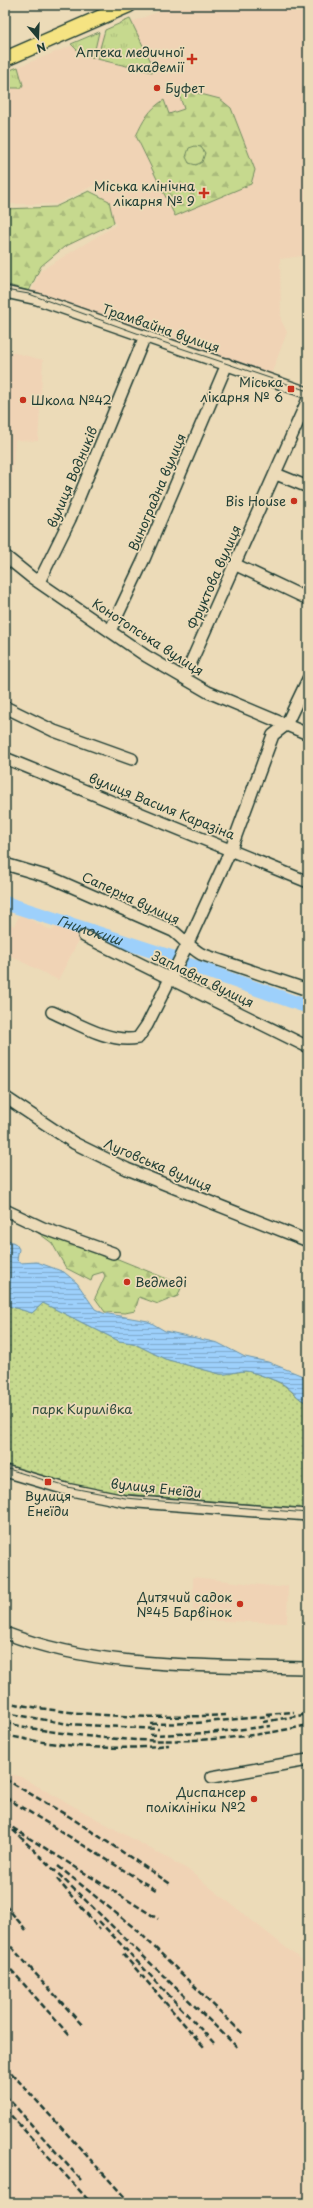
<svg xmlns="http://www.w3.org/2000/svg" width="313" height="2208" font-family="'Playpen Sans',sans-serif">
<style>
.built{fill:#f0d3b5}
.grass{fill:url(#grass-tufts);stroke:#728b61}
.forest{fill:url(#forest-firs);stroke:#728b61;fill-rule:evenodd}
.park{fill:url(#park-dots);stroke:#728b61}
.water{fill:url(#water-rules);stroke:#6b95ab}
.lines{fill:none;stroke-linecap:round;stroke-linejoin:round}
.river{stroke:#9dd0fb;stroke-width:14}
.minor-casing{stroke:#1f3d34;stroke-width:14}
.major-casing{stroke:#1f3d34;stroke-width:17}
.minor{stroke:#ecdbb8;stroke-width:11}
.major{stroke:#f5e382;stroke-width:14}
.tram{stroke:#1f3d34;stroke-width:1}
.rail{stroke:#1f3d34;stroke-width:2.5;stroke-dasharray:6 3;stroke-linecap:butt}
.poi-dot{fill:#c8321e;stroke:#ecdbb8;stroke-width:1.5}
.labels{text-anchor:middle;stroke-width:3.5;stroke-linejoin:round;paint-order:stroke}
.poi-label{font-size:13px;fill:#1f3d34;stroke:#ecdbb8;text-anchor:end}
.street-label{font-size:13px;fill:#1f3d34;stroke:#ecdbb8}
.park-label{font-size:13px;fill:#304d3d;stroke:#ecdbb8}
.water-label{font-size:14px;font-style:italic;fill:#2c4c48;stroke:#ecdbb8}
</style>
<defs>
<pattern id="grass-tufts" width="24" height="20" patternUnits="userSpaceOnUse"><rect width="24" height="20" fill="#c6d98e"/><path d="M3 7l-1-3M5 7V3M7 7l1-3M15 17l-1-3M17 17v-4M19 17l1-3" fill="none" stroke="#aabb7b"/></pattern>
<pattern id="forest-firs" width="22" height="20" patternUnits="userSpaceOnUse"><rect width="22" height="20" fill="#c6d98e"/><path d="M5 1l3.5 6h-7zM16 11l3.5 6h-7z" fill="#aabb7b"/></pattern>
<pattern id="park-dots" width="8" height="8" patternUnits="userSpaceOnUse"><rect width="8" height="8" fill="#c6d98e"/><path d="M2 2h.1M6 6h.1" fill="none" stroke="#aabb7b" stroke-width="1.8" stroke-linecap="round"/></pattern>
<pattern id="water-rules" width="6" height="5" patternUnits="userSpaceOnUse"><rect width="6" height="5" fill="#9dd0fb"/><path d="M0 2.5h6" fill="none" stroke="#7faacc"/></pattern>
</defs>
<rect width="100%" height="100%" fill="#ecdbb8"/>
<filter id="ink" filterUnits="userSpaceOnUse"><feTurbulence type="fractalNoise" baseFrequency=".025" numOctaves="2"/><feDisplacementMap in="SourceGraphic" scale="8" xChannelSelector="R" yChannelSelector="G"/><feConvolveMatrix kernelMatrix="1 2 1 2 8 2 1 2 1" color-interpolation-filters="sRGB"/></filter>
<g filter="url(#ink)">
<path class="built" d="M 175,5 L 308,5 L 308,255 L 280,259 L 281,320 L 287,332 L 271,375 L 31,292 L 40,271 L 116,225 L 96,184 L 57,204 L 5,204 L 5,72 Z
M 8,351 L 43,360 L 38,441 L 15,440 L 10,494 L 5,500 L 5,356 Z
M 20,914 L 52,931 L 57,926 L 81,936 L 58,980 L 5,953 L 5,921 L 14,926 Z
M 193,1577 L 279,1587 L 288,1585 L 287,1623 L 193,1620 Z
M 5,1774 L 19,1776 L 187,1869 L 308,1965 L 308,2203 L 5,2203 Z"/>
<path class="grass" d="M 130,19 L 155,70 L 152,72 L 97,59 L 105,30 Z
M 99,32 L 93,58 L 78,51 L 71,44 Z
M 18,67 L 23,85 L 21,88 L 5,88 L 5,72 Z
M185 155a10 10 0 1 1 20 0a10 10 0 1 1-20 0Z"/>
<path class="forest" d="M 189,91 L 220,99 L 231,108 L 255,170 L 251,184 L 175,216 L 136,136 C 143,121 149,109 164,100 L 169,114 L 184,109 L 179,94 ZM 195,146 L 201,147 L 205,153 L 202,162 L 196,165 L 189,163 L 186,157 L 189,148 Z
M 89,191 L 109,201 L 114,223 L 64,247 L 41,266 L 29,291 L 5,284 L 5,209 L 55,207 Z
M 37,1232 L 113,1257 L 182,1285 L 178,1296 L 158,1304 L 139,1297 L 135,1311 L 125,1313 L 105,1312 L 95,1298 L 105,1276 L 103,1272 L 93,1275 L 91,1281 L 66,1268 L 52,1243 Z"/>
<path class="park" d="M 5,1302 L 9,1306 L 32,1313 L 43,1303 L 119,1341 L 133,1343 L 165,1359 L 220,1374 C 229,1374 236,1372 245,1371 C 252,1371 274,1380 280,1383 C 290,1388 299,1401 308,1403 L 308,1509 L 100,1492 L 56,1482 L 5,1466 Z"/>
<path class="water" d="M 5,1238 L 16,1244 L 19,1249 L 17,1260 L 20,1263 L 37,1262 L 64,1272 L 77,1283 L 95,1309 L 103,1313 L 148,1321 L 165,1331 L 218,1343 L 245,1357 L 268,1362 L 308,1378 L 308,1403 C 298,1400 291,1388 281,1383 C 274,1380 252,1371 245,1371 C 236,1371 229,1375 220,1374 L 165,1359 L 133,1343 L 119,1341 L 43,1303 L 32,1313 L 9,1306 L 5,1302 Z"/>
<g class="lines">
<g class="river">
<path id="s1" d="M 5,903 L 174,958"/>
<path d="M 187,964 L 308,1007"/>
</g>
<g class="minor-casing">
<path id="minor" d="M 5,292 L 37,299 L 308,393
M 276,474 L 308,487
M 5,556 L 31,577 L 146,656 L 208,692 L 308,734
M 234,564 L 308,599
M 39,582 L 70,519 L 145,336
M 110,631 L 144,559 L 227,364
M 184,678 L 308,399
M 5,707 L 54,731 L 132,759
M 5,758 L 308,882
M 5,864 L 52,878 L 173,931 C 183,939 191,948 201,954 L 308,990
M 84,936 L 308,1047
M 52,1012 C 77,1023 110,1044 138,1038 L 147,1025 L 188,943 L 231,849 L 273,735 L 286,725 L 308,679
M 5,1097 L 74,1143 L 127,1169 L 308,1241
M 5,1210 L 43,1228 L 113,1253
M 5,1471 L 66,1489 L 125,1501 L 308,1515
M 5,1633 C 101,1670 207,1665 308,1668
M 212,1777 L 308,1760"/>
</g>
<g class="major-casing">
<path id="major" d="M 5,59 L 129,5"/>
</g>
<use href="#minor" class="minor"/>
<use href="#major" class="major"/>
<path class="tram" d="M 5,290 L 29,294 L 145,336 L 308,391
M 5,1468 L 67,1487 L 125,1498 L 308,1513"/>
<path class="rail" d="M 5,1702 C 79,1717 151,1719 226,1715
M 5,1713 L 69,1724 L 159,1729
M 266,1714 L 294,1712
M 263,1722 L 308,1714
M 5,1723 C 105,1744 208,1748 308,1725
M 151,1724 L 196,1723 L 270,1716
M 5,1735 C 60,1747 113,1751 169,1745
M 150,1735 L 208,1733 L 271,1726
M 5,1779 L 70,1817 L 172,1885
M 5,1797 L 156,1890
M 5,1823 L 158,1919
M 13,1830 L 238,2048
M 58,1866 L 138,1931 L 244,2035
M 57,1879 L 100,1929
M 5,1905 L 26,1930
M 99,1921 L 214,2043
M 5,1940 L 83,2026
M 123,1954 L 204,2047
M 5,1963 L 70,2036
M 5,2066 L 130,2203
M 5,2095 L 81,2180
M 5,2109 L 91,2203"/>
</g>
</g>
<g class="poi-dot">
<path d="M190 53h4v4h4v4h-4v4h-4v-4h-4v-4h4z"/>
<circle cx="157" cy="88" r="4"/>
<path d="M202 187h4v4h4v4h-4v4h-4v-4h-4v-4h4z"/>
<rect x="287" y="385" width="8" height="8" rx="2"/>
<circle cx="23" cy="400" r="4"/>
<circle cx="294" cy="501" r="4"/>
<circle cx="127" cy="1282" r="4"/>
<rect x="44" y="1478" width="8" height="8" rx="2"/>
<circle cx="240" cy="1604" r="4"/>
<circle cx="254" cy="1799" r="4"/>
</g>
<g class="labels">
<g class="poi-label">
<text x="184" y="57">Аптека медичної<tspan x="184" dy="15">академії</tspan></text>
<text x="165" y="93" text-anchor="start">Буфет</text>
<text x="195" y="191">Міська клінічна<tspan x="195" dy="15">лікарня № 9</tspan></text>
<text x="283" y="387">Міська<tspan x="283" dy="15">лікарня № 6</tspan></text>
<text x="31" y="405" text-anchor="start">Школа №42</text>
<text x="286" y="506">Bis House</text>
<text x="135" y="1287" text-anchor="start">Ведмеді</text>
<text x="48" y="1501" text-anchor="middle">Вулиця<tspan x="48" dy="15">Енеїди</tspan></text>
<text x="232" y="1602">Дитячий садок<tspan x="232" dy="15">№45 Барвінок</tspan></text>
<text x="246" y="1797">Диспансер<tspan x="246" dy="15">поліклініки №2</tspan></text>
</g>
<g class="street-label">
<text transform="translate(161 328) rotate(19)" y="5">Трамвайна вулиця</text>
<text transform="translate(72 477) rotate(-67)" y="5">вулиця Водників</text>
<text transform="translate(157 492) rotate(-67)" y="5">Виноградна вулиця</text>
<text transform="translate(214 577) rotate(-66)" y="5">Фруктова вулиця</text>
<text transform="translate(148 637) rotate(33)" y="5">Конотопська вулиця</text>
<text transform="translate(162 806) rotate(22)" y="5">вулиця Василя Каразіна</text>
<text transform="translate(131 898) rotate(25)" y="5">Саперна вулиця</text>
<text transform="translate(203 979) rotate(26)" y="5">Заплавна вулиця</text>
<text transform="translate(158 1165) rotate(23)" y="5">Луговська вулиця</text>
<text transform="translate(156 1488) rotate(6)" y="5">вулиця Енеїди</text>
</g>
<g class="park-label">
<text x="82" y="1414">парк Кирилівка</text>
</g>
<g class="water-label">
<text dy="5" stroke="none"><textPath href="#s1" startOffset="89">Гнилокиш</textPath></text>
</g>
</g>
<rect width="313" height="2208" fill="none" stroke="#ecdbb8" stroke-width="20"/>
<rect x="10" y="10" width="293" height="2188" fill="none" stroke="#1f3d34" stroke-width="1.5" filter="url(#ink)"/>
<g transform="translate(38 38) rotate(161)" stroke="#ecdbb8" stroke-width="3" paint-order="stroke">
<path d="M0-3L7 15L0 10L-7 15Z" fill="#1f3d34"/>
<text y="-6" font-size="11" font-weight="bold" text-anchor="middle" fill="#1f3d34">N</text>
</g>
</svg>
